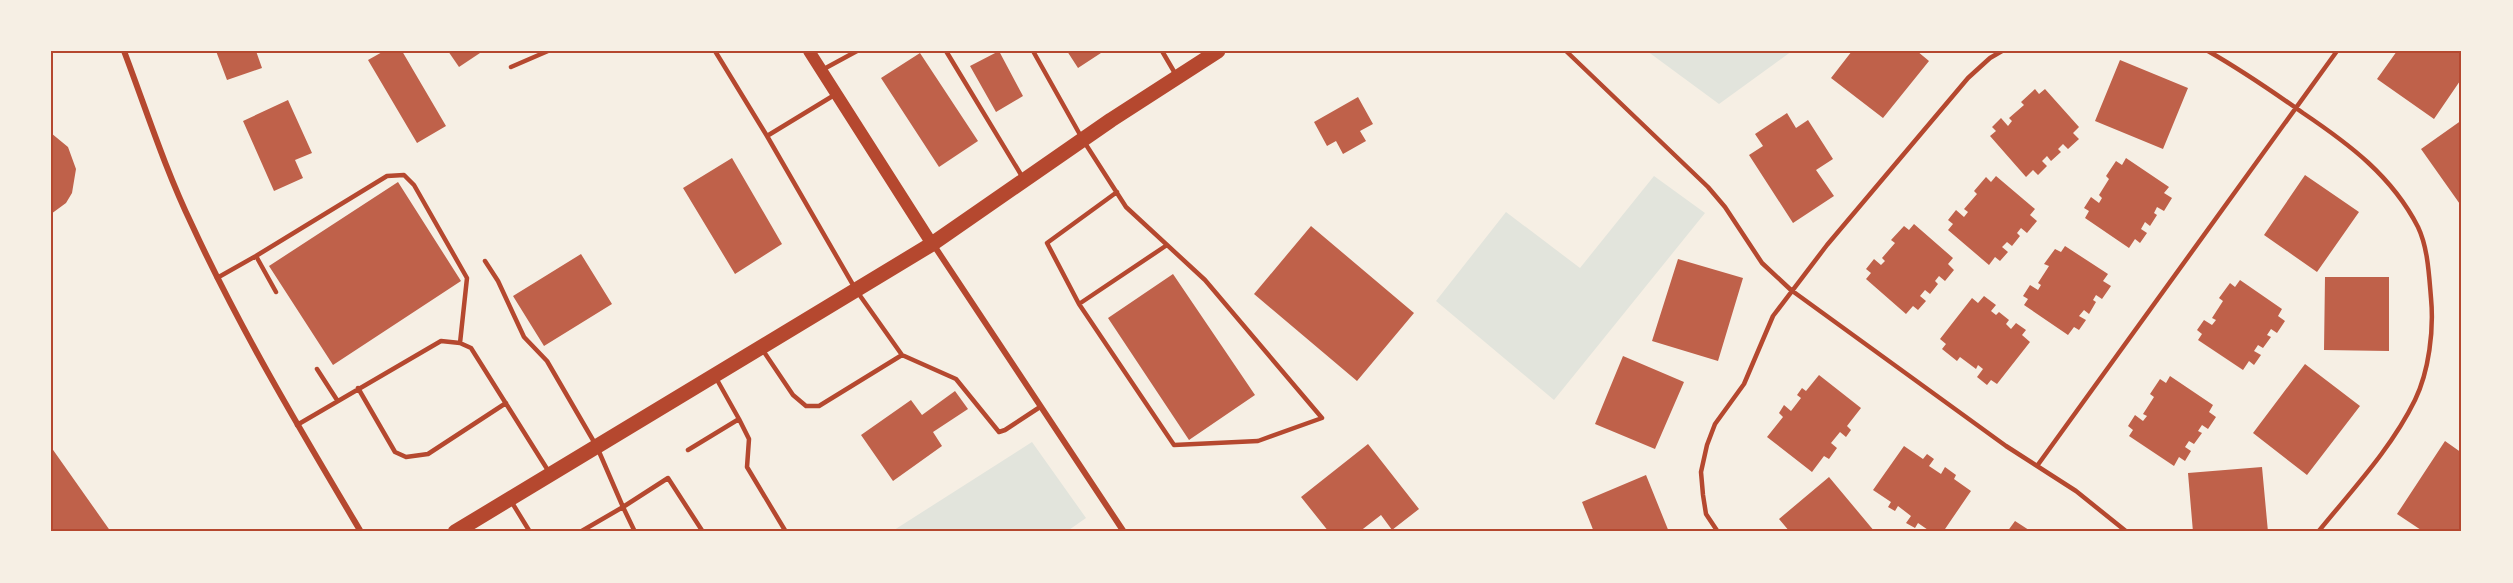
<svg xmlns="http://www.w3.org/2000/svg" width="2513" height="583" font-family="'Crimson Pro',serif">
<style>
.green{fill:#e2e4dc}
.building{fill:#bf614a}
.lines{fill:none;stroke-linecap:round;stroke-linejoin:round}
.service{stroke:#b5482f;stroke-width:4.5}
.minor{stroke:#b5482f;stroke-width:6}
.secondary{stroke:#b5482f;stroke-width:12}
.primary{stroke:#b5482f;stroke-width:15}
.neatline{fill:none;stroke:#b5482f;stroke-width:2}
</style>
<rect width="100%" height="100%" fill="#f6efe4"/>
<path class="green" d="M 1647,51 L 1792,51 L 1719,104 Z
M 1654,176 L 1705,213 L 1554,400 L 1436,301 L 1506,212 L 1580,268 Z
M 1032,442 L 1086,518 L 1066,532 L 891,532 Z"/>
<path class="building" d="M 216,51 L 256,51 L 262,68 L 227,80 Z
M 384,51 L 402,51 L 446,126 L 417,143 L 368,60 Z
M 448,51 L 483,51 L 459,67 Z
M 999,51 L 1023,96 L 996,112 L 970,66 Z
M 1067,51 L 1104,51 L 1078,68 Z
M 1852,51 L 1917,51 L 1929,61 L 1883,118 L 1831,78 Z
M 2397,51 L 2462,51 L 2462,78 L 2434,119 L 2377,79 Z
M 920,53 L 978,141 L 939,167 L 881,78 Z
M 2120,60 L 2188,88 L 2163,149 L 2095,121 Z
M 2035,89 L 2039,94 L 2045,89 L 2079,127 L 2073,133 L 2079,139 L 2068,149 L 2063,144 L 2058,149 L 2061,152 L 2051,161 L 2047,156 L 2042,161 L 2047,166 L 2038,175 L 2033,170 L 2026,177 L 1990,136 L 1996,131 L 1992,127 L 2001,118 L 2008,126 L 2012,121 L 2009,118 L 2024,105 L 2021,102 Z
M 1358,97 L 1373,124 L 1360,131 L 1366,141 L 1343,154 L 1336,141 L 1327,146 L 1314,122 Z
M 288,100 L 312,153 L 295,160 L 303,178 L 274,191 L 243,121 Z
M 1787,113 L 1796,128 L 1808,120 L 1833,159 L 1816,170 L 1834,196 L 1793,223 L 1749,155 L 1763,146 L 1755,134 Z
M 2462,120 L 2462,207 L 2421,149 Z
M 51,133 L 68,147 L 76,169 L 72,193 L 66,203 L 51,214 Z
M 732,158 L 782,244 L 735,274 L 683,188 Z
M 2126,158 L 2169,187 L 2164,193 L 2172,198 L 2164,211 L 2157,207 L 2154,213 L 2157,215 L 2150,226 L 2145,222 L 2141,229 L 2147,233 L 2140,243 L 2135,239 L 2129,248 L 2085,218 L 2089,211 L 2084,208 L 2091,197 L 2099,203 L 2102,198 L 2099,195 L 2109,179 L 2106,176 L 2116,161 L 2122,165 Z
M 2305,175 L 2359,212 L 2317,272 L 2264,235 Z
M 1996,176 L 2035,209 L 2030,215 L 2037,221 L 2027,233 L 2021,228 L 2017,233 L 2020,236 L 2012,246 L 2007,242 L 2002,247 L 2008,252 L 2000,261 L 1995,257 L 1989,265 L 1948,230 L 1953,224 L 1948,220 L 1956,210 L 1964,217 L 1968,212 L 1964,209 L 1977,194 L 1974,191 L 1986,177 L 1991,182 Z
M 398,182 L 461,281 L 333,365 L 269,266 Z
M 1914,224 L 1953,258 L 1948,264 L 1954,270 L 1945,281 L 1939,276 L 1935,281 L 1938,284 L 1930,294 L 1925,290 L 1920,296 L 1926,301 L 1918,310 L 1913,306 L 1906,314 L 1866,279 L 1871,273 L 1866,269 L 1874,259 L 1881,265 L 1885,261 L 1882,258 L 1895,243 L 1891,240 L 1904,226 L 1909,230 Z
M 1311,226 L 1414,313 L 1357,381 L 1254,294 Z
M 2065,246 L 2108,274 L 2103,281 L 2111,286 L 2102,299 L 2096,295 L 2093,300 L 2096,302 L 2089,314 L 2084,310 L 2079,316 L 2086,320 L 2079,330 L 2074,327 L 2068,335 L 2024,305 L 2028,299 L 2023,296 L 2030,285 L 2038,290 L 2041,285 L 2038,283 L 2049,266 L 2044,264 L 2055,249 L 2061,252 Z
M 581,254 L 612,304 L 544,346 L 513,296 Z
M 1678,259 L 1743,278 L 1718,361 L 1652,341 Z
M 1173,274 L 1255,395 L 1189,440 L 1108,318 Z
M 2325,277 L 2389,277 L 2389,351 L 2324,350 Z
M 2240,280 L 2282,309 L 2278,316 L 2285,321 L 2277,333 L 2271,329 L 2267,335 L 2271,337 L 2263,348 L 2258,345 L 2254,351 L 2261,355 L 2254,365 L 2249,361 L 2243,370 L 2198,340 L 2202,334 L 2197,330 L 2204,320 L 2212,325 L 2216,320 L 2212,318 L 2223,301 L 2219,298 L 2230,283 L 2235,287 Z
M 1984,296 L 1996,305 L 1991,311 L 1996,315 L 1999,312 L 2009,320 L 2006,324 L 2011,329 L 2016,323 L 2026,330 L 2022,335 L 2030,342 L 1997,384 L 1991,380 L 1987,385 L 1977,377 L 1983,369 L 1978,365 L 1976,369 L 1960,357 L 1957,361 L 1942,349 L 1946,344 L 1940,339 L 1972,298 L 1978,303 Z
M 1623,356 L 1684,382 L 1655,449 L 1595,424 Z
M 2305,364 L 2360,406 L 2307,475 L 2253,433 Z
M 1819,375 L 1861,408 L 1847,426 L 1851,430 L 1846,437 L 1840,432 L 1831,443 L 1837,448 L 1829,459 L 1824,456 L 1812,472 L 1767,437 L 1783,417 L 1779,413 L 1784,405 L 1791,411 L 1801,398 L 1797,395 L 1802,388 L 1806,391 Z
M 2170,376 L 2213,405 L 2209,412 L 2216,417 L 2208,429 L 2202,425 L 2198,431 L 2202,433 L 2194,444 L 2189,441 L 2185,447 L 2191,451 L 2185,461 L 2179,457 L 2174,466 L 2129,436 L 2133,430 L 2128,426 L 2135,415 L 2143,421 L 2147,416 L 2143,414 L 2154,397 L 2150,394 L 2160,379 L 2166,383 Z
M 955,391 L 968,409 L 933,432 L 942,446 L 893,481 L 861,435 L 911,400 L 922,415 Z
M 2445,441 L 2462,453 L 2462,532 L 2424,532 L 2397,514 Z
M 1368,444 L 1419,509 L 1392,530 L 1381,515 L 1359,532 L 1329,532 L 1301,497 Z
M 1904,446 L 1923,459 L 1927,454 L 1934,459 L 1929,466 L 1941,474 L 1945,467 L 1956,475 L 1954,479 L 1971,491 L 1943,532 L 1931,532 L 1918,523 L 1915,528 L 1906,523 L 1911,516 L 1898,506 L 1895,511 L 1888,507 L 1891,502 L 1873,490 Z
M 51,447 L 111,532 L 51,532 Z
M 2262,467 L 2268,532 L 2193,532 L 2188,473 Z
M 1646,475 L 1669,532 L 1594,532 L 1582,502 Z
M 1829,477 L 1875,532 L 1790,532 L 1779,519 Z
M 2015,521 L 2032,532 L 2007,532 Z"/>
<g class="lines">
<path class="service" d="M 715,51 L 767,136
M 946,51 L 1023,178
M 1033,51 L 1083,140 L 1126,207 L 1205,280 L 1322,418 L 1258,441 L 1174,445 L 1079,304 L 1167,245
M 1162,51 L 1176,75
M 1566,51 L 1708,187 L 1725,207 L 1762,263 L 1791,290 L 2006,446 L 2076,491 L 2127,532
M 2208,51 C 2241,70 2272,91 2303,113 C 2349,144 2392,176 2418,227 C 2428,248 2429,275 2431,298 C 2434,330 2429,371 2415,400 C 2391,449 2352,490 2318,532
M 511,67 L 548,51
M 822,70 L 857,51
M 836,94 L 767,136 L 856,290 L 902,355 L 956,379 L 999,432 L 1005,430 L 1040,407
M 256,256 L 276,292
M 485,261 L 498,281 L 524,337 L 547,361 L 597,447 L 623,507 L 668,478 L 703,532
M 217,278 L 256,256 L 387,176 L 404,175 L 414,185 L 467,278 L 460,343
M 1079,304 L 1047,243 L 1117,192
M 762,349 L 793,395 L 806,406 L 819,406 L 902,355
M 317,369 L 337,400
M 358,388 L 395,452 L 406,457 L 428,454 L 506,403
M 739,419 L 749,439 L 747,467 L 786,532
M 297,425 L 441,341 L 460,343 L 471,348 L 549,472
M 688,450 L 739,419 L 716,378
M 2037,466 L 2337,51
M 511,501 L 530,532
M 580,532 L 623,507 L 635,532
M 1718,532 L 1706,514 L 1703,495 L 1701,472 L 1707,445 L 1715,424 L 1744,384 L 1773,316 L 1827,245 L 1968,78 L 1990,58 L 2002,51"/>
<path class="minor" d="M 124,51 C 146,109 165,169 192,225 C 241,331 301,431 361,532
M 933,244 L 1124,532"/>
<path class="secondary" d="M 809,51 L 932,244"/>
<path class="primary" d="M 455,532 L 932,244 L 1111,120 L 1218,51"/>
</g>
<rect width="2513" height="583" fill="none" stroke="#f6efe4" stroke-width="105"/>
<rect x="52" y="52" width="2408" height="478" class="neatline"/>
</svg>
